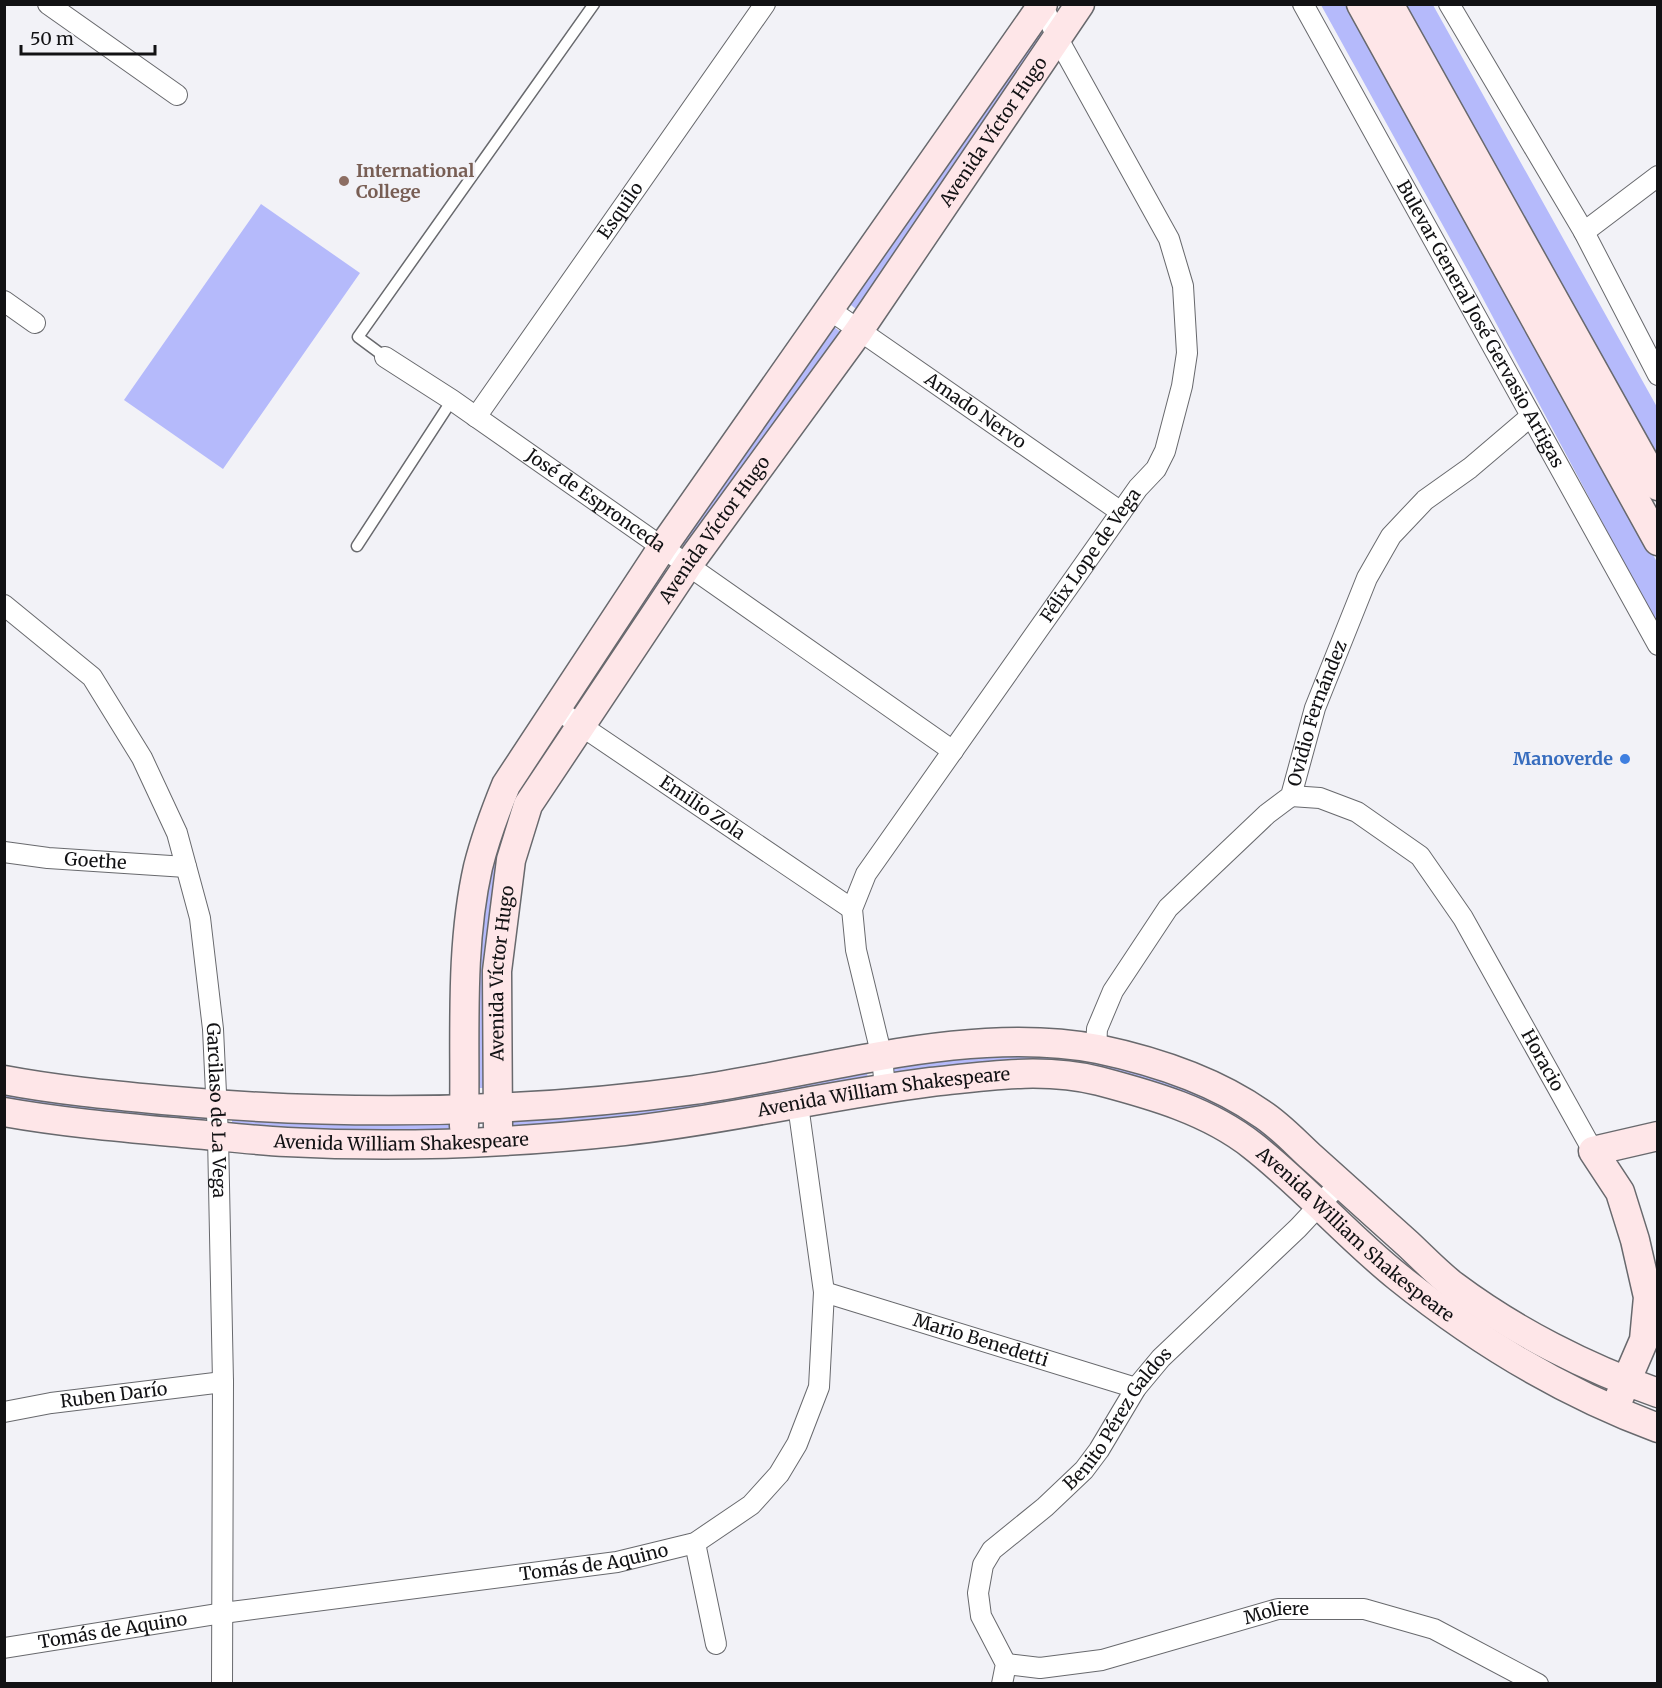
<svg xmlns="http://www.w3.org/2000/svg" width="1662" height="1688" font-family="Merriweather,serif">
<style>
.green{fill:#b5bafb}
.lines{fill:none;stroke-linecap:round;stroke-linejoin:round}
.lane-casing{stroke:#68696d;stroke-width:13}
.street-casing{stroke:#68696d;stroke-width:22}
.secondary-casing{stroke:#68696d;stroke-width:31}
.lane{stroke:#fff;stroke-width:10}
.street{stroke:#fff;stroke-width:20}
.secondary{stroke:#fee6e8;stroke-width:28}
.education-dot{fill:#8d6e63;stroke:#f2f2f7;stroke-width:2}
.shop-dot{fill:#3f7fe0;stroke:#f2f2f7;stroke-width:2}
.labels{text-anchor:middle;stroke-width:5;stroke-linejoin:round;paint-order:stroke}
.street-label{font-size:18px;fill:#121214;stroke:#f2f2f7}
.education-label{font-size:18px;font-weight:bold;fill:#785e54;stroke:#f2f2f7;text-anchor:start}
.shop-label{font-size:18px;font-weight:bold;fill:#366cbe;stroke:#f2f2f7;text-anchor:end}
</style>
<rect width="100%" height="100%" fill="#f2f2f7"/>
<path class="green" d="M 1321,5 L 1349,5 L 1657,562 L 1657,625 L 1472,278 Z
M 1399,5 L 1433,5 L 1657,407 L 1657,471 Z
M 1038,31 L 1046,36 L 860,312 L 847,302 Z
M 261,204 L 360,273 L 223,469 L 124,400 Z
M 831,325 L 844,334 L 689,550 L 678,542 Z
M 665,570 L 671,575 L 577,709 L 574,706 Z
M 567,722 L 527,794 L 487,1088 L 473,1088 L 477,943 L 500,823 L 558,723 Z
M 987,1051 L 1095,1056 L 1232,1103 L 1321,1182 L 1317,1185 L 1147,1087 L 895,1076 L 893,1066 Z
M 867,1071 L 868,1082 L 864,1085 L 506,1133 L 505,1116 Z
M 4,1088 L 204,1115 L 205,1125 L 5,1104 Z
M 232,1117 L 452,1119 L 451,1133 L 232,1127 Z"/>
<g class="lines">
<g class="lane-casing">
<path id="lane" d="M 385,357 L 358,337 L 594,4
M 357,546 L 452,400"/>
</g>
<g class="street-casing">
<g id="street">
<path d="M 48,4 L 177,95"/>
<path id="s1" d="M 1303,4 L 1658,645"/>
<path d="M 1449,4 L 1584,232 L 1658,375"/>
<path d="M 1584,232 L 1658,176"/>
<path d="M 4,301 L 35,323"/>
<path id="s2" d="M 830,310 L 1121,512"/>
<path id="s3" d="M 385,357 L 452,400 L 953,751"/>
<path id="s4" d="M 476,417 L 765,4"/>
<path id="s5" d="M 4,605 L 92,677 L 142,758 L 177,833 L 200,918 L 213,1029 L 218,1136 L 223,1382 L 222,1684"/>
<path id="s6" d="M 555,708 L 852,909"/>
<path id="s7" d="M 1291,796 L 1320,798 L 1357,812 L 1420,856 L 1463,918 L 1593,1151"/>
<path id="s8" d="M 4,852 L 48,858 L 186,867"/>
<path id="s9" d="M 1096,1049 L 1097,1029 L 1113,991 L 1168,908 L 1267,814 L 1291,796 L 1315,708 L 1367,578 L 1391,536 L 1425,500 L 1470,468 L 1531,416"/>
<path id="s10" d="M 885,1088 L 882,1057 L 856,950 L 852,909 L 866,874 L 1138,488 L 1156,469 L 1165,451 L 1182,386 L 1187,353 L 1183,286 L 1169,239 L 1057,37 L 1042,4"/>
<path id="s11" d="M 824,1292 L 1136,1388"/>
<path id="s12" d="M 4,1412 L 51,1403 L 223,1382"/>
<path d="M 695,1543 L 716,1644"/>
<path id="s13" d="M 4,1648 L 223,1613 L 617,1562 L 695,1543 L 751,1505 L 779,1474 L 797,1444 L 819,1387 L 824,1292 L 798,1105"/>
<path id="s14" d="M 1006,1664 L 1040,1668 L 1102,1660 L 1278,1609 L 1364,1609 L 1434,1629 L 1538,1684"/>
<path id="s15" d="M 1002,1684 L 1006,1664 L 981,1616 L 978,1593 L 983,1565 L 992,1550 L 1045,1507 L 1084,1470 L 1099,1450 L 1136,1388 L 1161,1358 L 1298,1228 L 1340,1183"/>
</g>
</g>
<g class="secondary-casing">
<g id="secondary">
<path d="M 1361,4 L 1658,541"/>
<path d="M 1389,4 L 1658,486"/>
<path d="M 4,1080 C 57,1090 110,1095 163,1100 C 340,1116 518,1114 694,1090 C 822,1072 969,1024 1098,1049 C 1155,1061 1215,1081 1262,1114 C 1279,1125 1294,1141 1309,1155 C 1342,1185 1375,1214 1408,1244 C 1423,1258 1438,1274 1454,1286 C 1514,1331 1587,1368 1658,1393"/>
<path id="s16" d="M 4,1112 C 60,1122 116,1127 172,1132 C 210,1135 249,1140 287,1142 C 399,1148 513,1143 624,1131 C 727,1120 828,1095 931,1082 C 987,1076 1043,1067 1099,1081 C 1152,1095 1209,1111 1253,1146 C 1304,1186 1347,1236 1398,1277 C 1476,1340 1564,1393 1658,1428"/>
<path d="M 464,1126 C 466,1041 459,951 478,867 C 485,839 495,812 506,785 L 662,548 L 1043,4"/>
<path id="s17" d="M 498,1127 L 497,971 L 511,860 L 528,805 L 688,565 L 858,332 L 1080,4"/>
<path d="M 1619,1398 L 1644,1340 L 1648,1297 L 1635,1240 L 1620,1192 L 1593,1151 L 1658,1136"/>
</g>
</g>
<use href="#lane" class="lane"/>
<use href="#street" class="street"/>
<use href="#secondary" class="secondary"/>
</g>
<circle class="education-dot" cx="344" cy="181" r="6"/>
<circle class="shop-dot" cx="1625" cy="759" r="6"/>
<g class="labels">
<g class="street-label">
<text dy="6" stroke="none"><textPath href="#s17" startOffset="1144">Avenida Víctor Hugo</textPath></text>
<text dy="6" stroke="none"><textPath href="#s4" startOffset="252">Esquilo</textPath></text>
<text dy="6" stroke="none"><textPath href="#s1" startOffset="366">Bulevar General José Gervasio Artigas</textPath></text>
<text dy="6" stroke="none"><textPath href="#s2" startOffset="177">Amado Nervo</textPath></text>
<text dy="6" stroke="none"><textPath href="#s3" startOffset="255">José de Espronceda</textPath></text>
<text dy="6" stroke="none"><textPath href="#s17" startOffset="658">Avenida Víctor Hugo</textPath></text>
<text dy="6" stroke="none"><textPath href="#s10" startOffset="610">Félix Lope de Vega</textPath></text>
<text dy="6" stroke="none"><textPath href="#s9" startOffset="414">Ovidio Fernández</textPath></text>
<text dy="6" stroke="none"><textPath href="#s6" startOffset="178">Emilio Zola</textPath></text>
<text dy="6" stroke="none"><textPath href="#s8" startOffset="92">Goethe</textPath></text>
<text dy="6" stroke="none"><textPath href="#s17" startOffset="154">Avenida Víctor Hugo</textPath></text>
<text dy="6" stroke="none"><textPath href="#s7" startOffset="384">Horacio</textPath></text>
<text dy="6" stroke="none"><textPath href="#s16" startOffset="885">Avenida William Shakespeare</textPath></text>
<text dy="6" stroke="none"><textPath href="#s5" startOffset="573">Garcilaso de La Vega</textPath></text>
<text dy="6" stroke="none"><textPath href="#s16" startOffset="399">Avenida William Shakespeare</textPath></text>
<text dy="6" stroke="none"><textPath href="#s16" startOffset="1406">Avenida William Shakespeare</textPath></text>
<text dy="6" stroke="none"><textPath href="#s11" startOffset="164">Mario Benedetti</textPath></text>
<text dy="6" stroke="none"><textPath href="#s12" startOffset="111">Ruben Darío</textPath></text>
<text dy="6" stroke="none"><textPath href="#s15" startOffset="327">Benito Pérez Galdos</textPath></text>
<text dy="6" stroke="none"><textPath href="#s13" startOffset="596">Tomás de Aquino</textPath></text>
<text dy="6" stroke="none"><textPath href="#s14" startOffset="278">Moliere</textPath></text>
<text dy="6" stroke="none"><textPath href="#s13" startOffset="110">Tomás de Aquino</textPath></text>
</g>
<g class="education-label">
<text x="356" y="177">International<tspan x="356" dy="21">College</tspan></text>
</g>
<g class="shop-label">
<text x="1613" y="765">Manoverde</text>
</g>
</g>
<rect width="1662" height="1688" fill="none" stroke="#121214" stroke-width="12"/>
<path d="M21 45v9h134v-9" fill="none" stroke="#121214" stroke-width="3"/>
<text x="30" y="45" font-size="18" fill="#121214" stroke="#f2f2f7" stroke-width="4.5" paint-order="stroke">50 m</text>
</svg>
